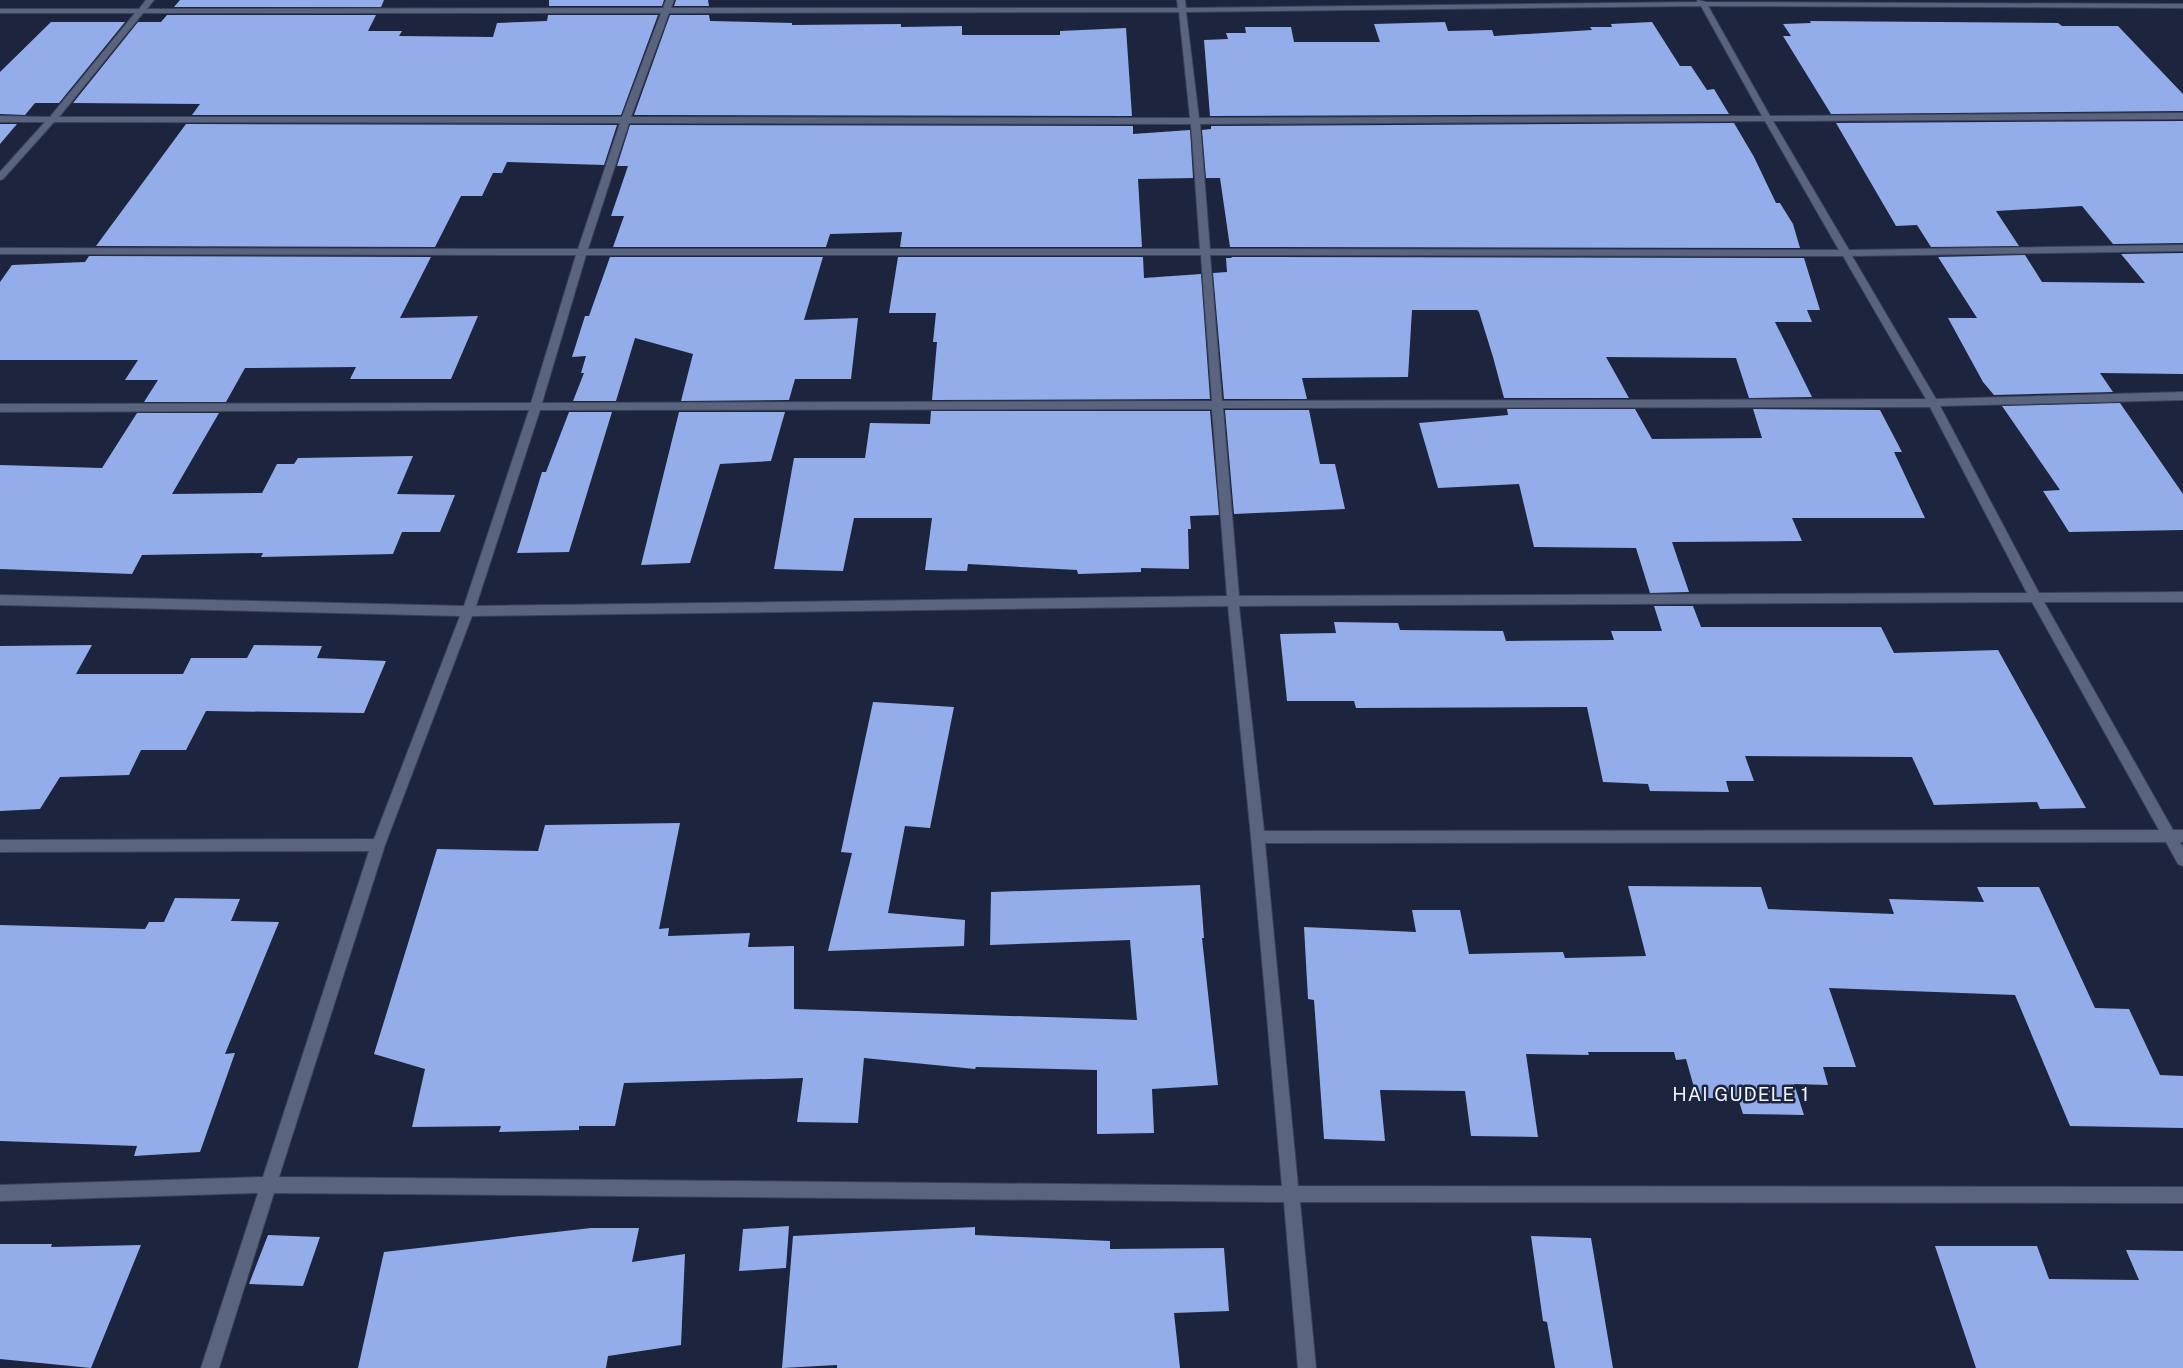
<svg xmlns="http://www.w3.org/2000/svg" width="2183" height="1368" font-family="'Public Sans',sans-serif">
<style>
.building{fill:#93acea}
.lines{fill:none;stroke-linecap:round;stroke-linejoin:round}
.street-casing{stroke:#3a4258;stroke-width:2}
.street{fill:#5a647e;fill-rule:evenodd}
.labels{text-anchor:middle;stroke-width:5;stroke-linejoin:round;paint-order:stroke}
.near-neighbourhood-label{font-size:19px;letter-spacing:1px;fill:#f1f5ff;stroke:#1c253d}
</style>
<rect width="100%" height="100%" fill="#1c253d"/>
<path class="building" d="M 180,0 L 384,0 L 381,7 L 174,7 Z
M 549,0 L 664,0 L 662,6 L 549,6 Z
M 676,0 L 708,0 L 709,6 L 674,6 Z
M 167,15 L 376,15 L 368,31 L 402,31 L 399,36 L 493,37 L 497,23 L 547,21 L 548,15 L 658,15 L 621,115 L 192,115 L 200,104 L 73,103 L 138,22 L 161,22 Z
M 670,15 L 709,15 L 710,21 L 792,23 L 792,25 L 901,24 L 901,27 L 962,26 L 962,35 L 1060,35 L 1060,31 L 1126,28 L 1132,116 L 634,115 Z
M 1810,21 L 2058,23 L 2062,26 L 2118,26 L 2183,94 L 2183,111 L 1831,114 L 1783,36 L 1791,36 L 1783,24 L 1811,23 Z
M 51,22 L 125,22 L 59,103 L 35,103 L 25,115 L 0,114 L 0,72 Z
M 1445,22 L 1448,31 L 1492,30 L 1494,36 L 1592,30 L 1590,27 L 1612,27 L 1611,24 L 1652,22 L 1680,66 L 1691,66 L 1707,90 L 1714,89 L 1729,114 L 1210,116 L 1204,40 L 1228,39 L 1226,33 L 1246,33 L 1245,27 L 1291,27 L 1294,42 L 1380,42 L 1374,24 Z
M 2183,121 L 2183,243 L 2113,244 L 2082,206 L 1996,211 L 2019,246 L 1931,247 L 1917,225 L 1896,226 L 1836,123 Z
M 1734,123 L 1754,157 L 1776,203 L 1780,203 L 1793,224 L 1800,248 L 1230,247 L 1220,178 L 1206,178 L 1202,130 L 1211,129 L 1211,126 Z
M 0,124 L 17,124 L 0,144 Z
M 186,124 L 617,125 L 604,165 L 507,162 L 502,173 L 493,173 L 482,196 L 461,196 L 435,247 L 96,246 Z
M 630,125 L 1133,126 L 1133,134 L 1190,130 L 1193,178 L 1138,179 L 1142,247 L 900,247 L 902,232 L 830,234 L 826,247 L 613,247 L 624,216 L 611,216 L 628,166 L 617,166 Z
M 2183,253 L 2183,374 L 2100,373 L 2113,392 L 1994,395 L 1983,382 L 1948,318 L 1977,318 L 1938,257 L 2025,255 L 2042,282 L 2145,283 L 2121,254 Z
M 89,256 L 431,257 L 400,318 L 478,316 L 451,379 L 350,379 L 356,367 L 245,368 L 226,402 L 144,402 L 158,380 L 125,380 L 138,360 L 0,360 L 0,282 L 12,265 L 85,262 Z
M 610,257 L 823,257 L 804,320 L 858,318 L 851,379 L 795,379 L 789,400 L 681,401 L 693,354 L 635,338 L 616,401 L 573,401 L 584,373 L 581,373 L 586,356 L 572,357 L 585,316 L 589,316 Z
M 898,257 L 1143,257 L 1144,278 L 1201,274 L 1210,399 L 932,400 L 937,342 L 933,342 L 936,313 L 889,313 Z
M 1231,257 L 1804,258 L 1820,310 L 1807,310 L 1812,322 L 1775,322 L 1812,397 L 1749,398 L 1736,358 L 1606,357 L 1629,398 L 1504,398 L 1493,357 L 1479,312 L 1477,310 L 1412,310 L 1408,377 L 1302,378 L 1307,399 L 1224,399 L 1213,273 L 1227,272 L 1226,258 L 1232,258 Z
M 2120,403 L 2183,494 L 2183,530 L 2069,532 L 2043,491 L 2060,490 L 2002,406 Z
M 1507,409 L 1635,409 L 1652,439 L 1762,438 L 1753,409 L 1880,410 L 1902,452 L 1894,452 L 1925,518 L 1792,518 L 1802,541 L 1672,542 L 1689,592 L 1650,593 L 1636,548 L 1534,547 L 1519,484 L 1438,488 L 1419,423 L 1508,415 Z
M 1225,410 L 1309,410 L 1320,464 L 1335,464 L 1345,509 L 1234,514 Z
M 931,411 L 1210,411 L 1219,515 L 1190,516 L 1191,529 L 1188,529 L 1189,569 L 1141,568 L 1141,572 L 1078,574 L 1077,570 L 968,564 L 967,571 L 925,570 L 932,518 L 854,518 L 843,571 L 774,569 L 794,458 L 865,458 L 870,423 L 930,424 Z
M 569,412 L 612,412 L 569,552 L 517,553 L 542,472 L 546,472 Z
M 679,412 L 785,412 L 771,461 L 720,464 L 690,563 L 641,565 Z
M 137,413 L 219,413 L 172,494 L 262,493 L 277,464 L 294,464 L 298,458 L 413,456 L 397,494 L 455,495 L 440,532 L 402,532 L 393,554 L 261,557 L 263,553 L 142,555 L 132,574 L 0,569 L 0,465 L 102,468 Z
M 1654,606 L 1693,606 L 1701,627 L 1881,627 L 1894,653 L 1998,650 L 2086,808 L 2040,809 L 2037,802 L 1934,805 L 1912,757 L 1745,756 L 1754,781 L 1726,781 L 1729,792 L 1650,791 L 1648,784 L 1603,782 L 1587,707 L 1356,708 L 1354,701 L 1287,701 L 1280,634 L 1336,633 L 1334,622 L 1398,623 L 1400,630 L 1503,631 L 1506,641 L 1614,640 L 1611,631 L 1662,631 Z
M 92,645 L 76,674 L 183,674 L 191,658 L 247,658 L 254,645 L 322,646 L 317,658 L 386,661 L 364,713 L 206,711 L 186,750 L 141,750 L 129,775 L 60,777 L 40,809 L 0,811 L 0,646 Z
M 873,702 L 954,707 L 930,828 L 905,826 L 888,913 L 965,920 L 964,946 L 828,951 L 852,853 L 841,852 Z
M 680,823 L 659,929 L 669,928 L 668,936 L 750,933 L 748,947 L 794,946 L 794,1009 L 1137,1020 L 1130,940 L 990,945 L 991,892 L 1200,885 L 1204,938 L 1202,938 L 1218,1085 L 1152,1089 L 1154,1133 L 1097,1134 L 1097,1070 L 976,1067 L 975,1069 L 864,1058 L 858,1123 L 797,1122 L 803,1078 L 624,1083 L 615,1126 L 579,1126 L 579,1130 L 499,1132 L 501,1126 L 412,1127 L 425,1069 L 374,1054 L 437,849 L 538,851 L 545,825 Z
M 1628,886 L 1761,887 L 1768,909 L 1894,914 L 1889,899 L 1984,902 L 1977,887 L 2039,887 L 2095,1008 L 2129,1009 L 2160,1075 L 2183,1076 L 2183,1128 L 2070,1126 L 2015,995 L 1829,988 L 1856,1067 L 1823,1067 L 1828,1085 L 1794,1084 L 1804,1115 L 1743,1114 L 1738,1098 L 1697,1098 L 1686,1059 L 1676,1060 L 1674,1052 L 1588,1052 L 1589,1055 L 1526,1054 L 1538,1137 L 1471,1136 L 1465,1091 L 1380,1090 L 1385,1141 L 1324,1139 L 1314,1000 L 1308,999 L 1304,927 L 1416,932 L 1412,910 L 1460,910 L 1469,954 L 1563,952 L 1565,958 L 1646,956 Z
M 175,898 L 240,899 L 231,921 L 279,922 L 225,1054 L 235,1053 L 200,1152 L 134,1156 L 137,1146 L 0,1141 L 0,925 L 145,929 L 149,922 L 164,922 Z
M 789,1226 L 786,1268 L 739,1271 L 743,1229 Z
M 975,1227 L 975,1235 L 1110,1241 L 1110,1249 L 1224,1248 L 1229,1311 L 1174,1313 L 1180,1368 L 837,1368 L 837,1365 L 782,1368 L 793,1236 Z
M 591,1228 L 639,1228 L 632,1262 L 685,1254 L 681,1345 L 608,1356 L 606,1368 L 358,1368 L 384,1252 Z
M 268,1235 L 320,1237 L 303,1286 L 249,1284 Z
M 1531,1236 L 1591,1238 L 1613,1368 L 1555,1368 L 1547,1322 L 1543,1321 Z
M 0,1244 L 52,1244 L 51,1247 L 141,1245 L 91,1368 L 0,1359 Z
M 1935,1246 L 2037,1246 L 2049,1279 L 2139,1280 L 2126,1250 L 2183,1251 L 2183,1368 L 1976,1368 Z"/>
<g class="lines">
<g class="street-casing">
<path id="street" d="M 146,0 L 154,0 L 147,9 L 663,8 L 666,0 L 674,0 L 671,8 L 1178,8 L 1177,0 L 1185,0 L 1186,8 L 1698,2 L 1697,0 L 1706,2 L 2183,4 L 2183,8 L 1708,6 L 1770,116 L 2183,113 L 2183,119 L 1773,121 L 1849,250 L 2183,245 L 2183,251 L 1852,256 L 1936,399 L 2183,392 L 2183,400 L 1940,406 L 2039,593 L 2183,592 L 2183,602 L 2044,602 L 2173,830 L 2183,830 L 2183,842 L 2180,842 L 2183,847 L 2183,866 L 2178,864 L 2166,842 L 1265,843 L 1298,1186 L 2183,1187 L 2183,1203 L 1300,1202 L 1316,1368 L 1298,1368 L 1284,1202 L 274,1193 L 219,1368 L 201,1368 L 258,1193 L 0,1201 L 0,1185 L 263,1177 L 369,851 L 0,852 L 0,840 L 374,839 L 460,616 L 0,605 L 0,595 L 464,606 L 529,410 L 0,412 L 0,404 L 531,403 L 576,255 L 0,254 L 0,248 L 578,249 L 620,123 L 54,122 L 3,179 L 0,180 L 0,172 L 45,122 L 0,122 L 0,116 L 50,117 L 135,13 L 0,13 L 0,9 L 139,9 ZM 1701,6 L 1762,116 L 1199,118 L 1186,12 ZM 1179,12 L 1190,118 L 631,117 L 669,13 ZM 143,13 L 661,13 L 622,117 L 59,117 ZM 1765,121 L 1839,250 L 1210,249 L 1200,124 ZM 629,123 L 1191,124 L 1200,249 L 588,249 ZM 586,255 L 1201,255 L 1212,401 L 542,403 ZM 1210,255 L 1843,256 L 1926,399 L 1222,401 ZM 1930,407 L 2027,593 L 1239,596 L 1223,408 ZM 1212,409 L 1227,596 L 476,606 L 540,410 ZM 2032,602 L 2159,830 L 1264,831 L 1239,606 ZM 1228,606 L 1251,837 L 1282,1186 L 279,1177 L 385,845 L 472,616 Z"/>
</g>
<use href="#street" class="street"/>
</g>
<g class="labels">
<g class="near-neighbourhood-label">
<text x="1741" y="1101">HAI GUDELE 1</text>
</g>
</g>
</svg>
